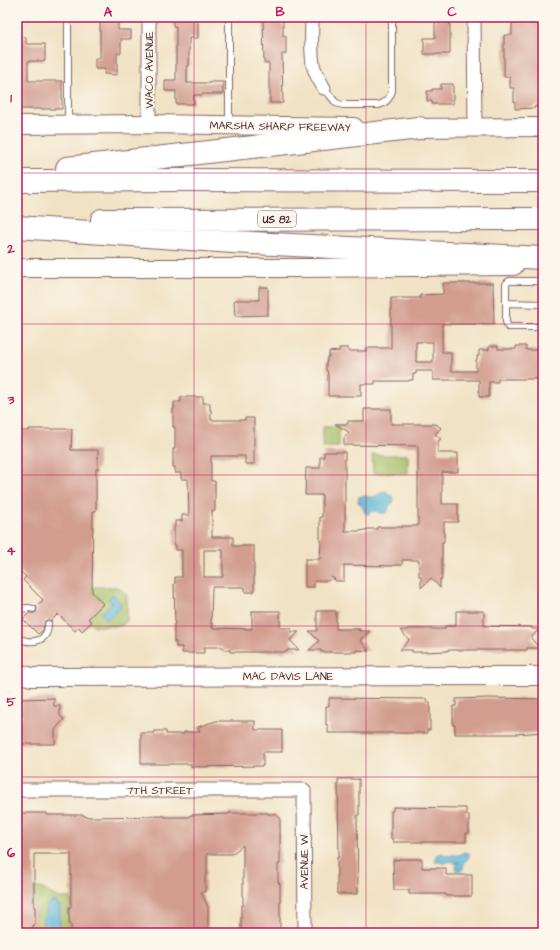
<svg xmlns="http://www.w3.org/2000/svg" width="560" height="950" font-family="'Architects Daughter',sans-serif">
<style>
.green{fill:#a5bf65;stroke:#786f48}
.water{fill:#59b6d7;stroke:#526a81}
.building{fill:#d29d8f;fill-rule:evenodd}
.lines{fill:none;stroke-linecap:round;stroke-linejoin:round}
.lane-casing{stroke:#846361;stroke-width:8}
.street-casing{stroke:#846361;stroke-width:15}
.secondary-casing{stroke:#846361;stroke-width:20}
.highway-casing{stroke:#846361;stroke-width:24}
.lane{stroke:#fff;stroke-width:6}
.street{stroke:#fff;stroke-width:13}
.secondary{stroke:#fff;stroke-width:18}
.highway{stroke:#fff;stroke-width:22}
.grid{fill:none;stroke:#c2185b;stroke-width:1;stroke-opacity:0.55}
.labels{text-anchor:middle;stroke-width:4;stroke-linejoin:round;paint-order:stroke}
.shield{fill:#fbf7ec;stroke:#7f6065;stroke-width:1}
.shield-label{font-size:10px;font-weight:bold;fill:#4a1f2b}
.street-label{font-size:11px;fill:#4a1f2b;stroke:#fbf7ec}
.neatline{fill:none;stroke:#c2185b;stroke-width:1.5}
.grid-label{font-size:13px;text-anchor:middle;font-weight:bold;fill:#c2185b}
</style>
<rect width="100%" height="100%" fill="#fbf7ec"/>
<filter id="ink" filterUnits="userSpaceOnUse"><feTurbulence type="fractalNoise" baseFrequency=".025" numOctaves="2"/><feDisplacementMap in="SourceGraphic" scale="8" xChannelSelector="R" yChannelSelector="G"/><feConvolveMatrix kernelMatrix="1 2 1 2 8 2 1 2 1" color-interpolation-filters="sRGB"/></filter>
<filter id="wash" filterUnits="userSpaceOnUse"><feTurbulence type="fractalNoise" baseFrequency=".012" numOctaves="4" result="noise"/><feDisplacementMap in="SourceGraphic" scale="16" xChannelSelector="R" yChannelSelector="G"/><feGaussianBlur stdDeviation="0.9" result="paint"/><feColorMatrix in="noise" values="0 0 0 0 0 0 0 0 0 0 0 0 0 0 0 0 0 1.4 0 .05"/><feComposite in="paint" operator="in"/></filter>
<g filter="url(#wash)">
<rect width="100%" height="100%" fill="#f1e2c5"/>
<path class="green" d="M 323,426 L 339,426 L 339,447 L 323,447 Z
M 372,455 L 408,455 L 408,473 L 373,473 Z
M 92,587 L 119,587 L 127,595 L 127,621 L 121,626 L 95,626 L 91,623 L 91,622 L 88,619 L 103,604 L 92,592 Z
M 34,887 C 45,888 46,892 55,896 C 60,899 66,898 71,898 L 71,907 L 69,908 L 69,924 L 71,924 L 71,933 L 33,933 L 33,925 L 35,925 L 35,908 L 34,907 Z"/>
<path class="water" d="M 386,491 L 390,496 L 393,496 L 394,500 L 393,503 L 389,505 L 388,511 C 384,515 381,513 376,511 L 373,511 L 370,514 L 365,513 L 362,506 L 358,502 L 359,497 C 366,494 367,498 373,497 C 378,496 380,492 386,491 Z
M 113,594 L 120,602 L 121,606 L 107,620 L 101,613 L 112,603 L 108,599 Z
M 464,852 L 469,853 C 470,857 467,860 464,862 L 463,869 L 462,870 L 458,871 L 456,868 L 457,863 L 460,862 L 460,861 L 455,863 C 451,860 450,862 445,862 L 446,863 L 445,864 L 439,862 L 435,862 L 436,855 L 443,853 L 445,855 L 451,856 L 453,854 C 458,857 460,854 464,852 Z
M 52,901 L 56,901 L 58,905 L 60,905 L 60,933 L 43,932 L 43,918 L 46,913 L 46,905 L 50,905 Z"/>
<g id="blocks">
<path class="building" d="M 100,17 L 118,17 L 118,30 L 131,30 L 131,39 L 121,39 L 121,53 L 117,53 L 117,75 L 104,74 L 105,69 L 95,69 L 95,58 L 100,58 Z
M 173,17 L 198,17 L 198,38 L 189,38 L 189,66 L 187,66 L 187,83 L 210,83 L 210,82 L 223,82 L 223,94 L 202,94 L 202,95 L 194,95 L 194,104 L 176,104 L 176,91 L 165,91 L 165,80 L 176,80 L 176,26 L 173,26 Z
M 263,17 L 283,17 L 283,36 L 286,36 L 286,54 L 282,54 L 283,103 L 270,103 L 270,90 L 269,90 L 269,63 L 264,63 Z
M 435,17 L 450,17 L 450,54 L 424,54 L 424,38 L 435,38 Z
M 514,17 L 543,17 L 543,106 L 535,106 L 535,108 L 515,109 L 515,102 L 514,102 L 514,88 L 510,88 L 510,77 L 504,77 L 504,35 L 512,35 L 512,20 L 514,20 Z
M 17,37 L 26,37 L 26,44 L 45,44 L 45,61 L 28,61 L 28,81 L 62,81 L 62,109 L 17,109 Z
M 441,84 L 453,84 L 453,104 L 432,104 L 432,101 L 427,101 L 427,91 L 432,91 L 432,89 L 441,89 Z
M 443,283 L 493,283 L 494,324 L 442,324 L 442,352 L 451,352 L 451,371 L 476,371 L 476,360 L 477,360 L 477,356 L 479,356 L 479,350 L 489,350 L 489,346 L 498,346 L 498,349 L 516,349 L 516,346 L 526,346 L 526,350 L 543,350 L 543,379 L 498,379 L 498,382 L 489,382 L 489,397 L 479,397 L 479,380 L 433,380 L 433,371 L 416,371 L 416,374 L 413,374 L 413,380 L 409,380 L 409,381 L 375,381 L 375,384 L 361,384 L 361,396 L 328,396 L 328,375 L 327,370 L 326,370 L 326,362 L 327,362 L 327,357 L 329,357 L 329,352 L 339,351 L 339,348 L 348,348 L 348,351 L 366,351 L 366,348 L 391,348 L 391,298 L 420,298 L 420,295 L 443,294 ZM 416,342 L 433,342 L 433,362 L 416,362 Z
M 259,287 L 268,287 L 268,315 L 235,316 L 234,300 L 259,300 Z
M 181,397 L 203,397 L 203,403 L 210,403 L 210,410 L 211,410 L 211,420 L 245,420 L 245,418 L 254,418 L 254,464 L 245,464 L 245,456 L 211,456 L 211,481 L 215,481 L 215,511 L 212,511 L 212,537 L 233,537 L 233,546 L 254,546 L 254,592 L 245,592 L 245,587 L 212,587 L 211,624 L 213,624 L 212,628 L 252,629 L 252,611 L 280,611 L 280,628 L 291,628 L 291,632 L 299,632 L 290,640 L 299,650 L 287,650 L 287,652 L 230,652 L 230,650 L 223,650 L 223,647 L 204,647 L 204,653 L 182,653 L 182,647 L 176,647 L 176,642 L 174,642 L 174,624 L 175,624 L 174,584 L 175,584 L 175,577 L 182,577 L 182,550 L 176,550 L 176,545 L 174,545 L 174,527 L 175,527 L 175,521 L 182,521 L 182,515 L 189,515 L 188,479 L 181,479 L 181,473 L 175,473 L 175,467 L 173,467 L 173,449 L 175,449 L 175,427 L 173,427 L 173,409 L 174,409 L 174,402 L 181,402 ZM 204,550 L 223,550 L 223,577 L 204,577 Z
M 364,409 L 391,409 L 391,424 L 436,424 L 441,428 L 435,434 L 441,439 L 438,441 L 438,453 L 458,453 L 458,472 L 442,472 L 442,504 L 458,504 L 458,522 L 444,522 L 444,542 L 442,542 L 442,579 L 440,579 L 440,588 L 431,578 L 421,588 L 421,576 L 419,576 L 419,560 L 402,560 L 402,565 L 393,565 L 393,566 L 344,565 L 344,581 L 336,581 L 332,577 L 328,581 L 314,581 L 314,587 L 305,587 L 305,559 L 320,559 L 321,541 L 320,541 L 320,517 L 322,517 L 322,495 L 305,495 L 306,468 L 320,468 L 320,457 L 324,457 L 324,452 L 345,452 L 345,531 L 360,531 L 369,529 L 377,529 L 377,527 L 402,527 L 402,526 L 418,526 L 418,446 L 344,445 L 344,438 L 349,432 L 335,424 L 348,424 L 348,421 L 364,421 Z
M 29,429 L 72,429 L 71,450 L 98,450 L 98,469 L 96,469 L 96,511 L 93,511 L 92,592 L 103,604 L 88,619 L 92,622 L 82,631 L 79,627 L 75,631 L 58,614 L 51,621 L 48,620 L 45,621 L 43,630 L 38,634 L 23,619 L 29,613 L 34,613 L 36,612 L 37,608 L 36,606 L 43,600 L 23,580 L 26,577 L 17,568 L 17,492 L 18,492 L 18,431 L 29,431 Z
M 317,611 L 336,611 L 336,629 L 359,629 L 359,631 L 370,631 L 360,640 L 369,651 L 356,650 L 356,652 L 321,652 L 321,650 L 309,650 L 319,641 L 309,631 L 317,631 Z
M 456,611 L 484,611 L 484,626 L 532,627 L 532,629 L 539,629 L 531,638 L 539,648 L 527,648 L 527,650 L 447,650 L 447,651 L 424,652 L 412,652 L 412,650 L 400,650 L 409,640 L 400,630 L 408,630 L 408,629 L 445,629 L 445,626 L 456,626 Z
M 54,698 L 54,706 L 60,706 L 60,716 L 64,719 L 55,730 L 55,744 L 17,744 L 17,721 L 22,716 L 21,699 Z
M 329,698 L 427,699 L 427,702 L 430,702 L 430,730 L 427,730 L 427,733 L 328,733 L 328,725 L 326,725 L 326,706 L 329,706 Z
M 488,698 L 543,699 L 543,732 L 516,734 L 455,734 L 455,725 L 453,725 L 453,706 L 456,706 L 456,699 Z
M 216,721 L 255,721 L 255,730 L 282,730 L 282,752 L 263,752 L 263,766 L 191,767 L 191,764 L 141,764 L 141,733 L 154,733 L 154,731 L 166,731 L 166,734 L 184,734 L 184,732 L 200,732 L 198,727 Z
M 338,779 L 359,779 L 359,815 L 357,815 L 358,894 L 337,894 L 337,857 L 339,857 Z
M 393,807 L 466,808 L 466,815 L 469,815 L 469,833 L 466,833 L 466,842 L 393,842 L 393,839 L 391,839 L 391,811 L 393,811 Z
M 17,813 L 47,813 L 47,815 L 84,815 L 84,816 L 89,817 L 165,816 L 165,817 L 188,817 L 191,815 L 229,814 L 229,813 L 268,813 L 268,814 L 275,814 L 280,818 L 280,864 L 278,864 L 278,882 L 280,884 L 280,933 L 241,933 L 241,906 L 243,906 L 243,845 L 232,854 L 207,854 L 207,873 L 205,877 L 205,892 L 201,892 L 208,907 L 208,933 L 71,933 L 71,924 L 69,924 L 69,907 L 71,907 L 71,854 L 34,854 L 34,907 L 35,907 L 35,925 L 33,925 L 33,933 L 17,933 Z
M 399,859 L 422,859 L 422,868 L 446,868 L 446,875 L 472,875 L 472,896 L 446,896 L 446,894 L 409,894 L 409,890 L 394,890 L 393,860 L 399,860 Z"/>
</g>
</g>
<g filter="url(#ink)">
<use href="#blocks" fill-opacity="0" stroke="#846361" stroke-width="1"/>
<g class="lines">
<g class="lane-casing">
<path id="lane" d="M 68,17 L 68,123
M 324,88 L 336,103 L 343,105 L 379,105 C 387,102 390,98 392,91 L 392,17
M 229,123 L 229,17
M 543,281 L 509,281 L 506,284 L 506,322 L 508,327 L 543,327
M 506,303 L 543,304
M 17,612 C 22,608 27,607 33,609
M 17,638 C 31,644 48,643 48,624"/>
</g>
<g class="street-casing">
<path id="street" d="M 149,17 L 149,124
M 312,17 C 312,31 310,55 314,68 C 316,75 320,81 324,88
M 474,17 L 475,127
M 17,790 L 304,790 L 305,933"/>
</g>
<g class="secondary-casing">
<path id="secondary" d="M 17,125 L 149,124 L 354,127
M 406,128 L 543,127
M 17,268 L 304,268 L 514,266
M 17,673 L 32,677 L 543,676"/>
</g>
<g class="highway-casing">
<path id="highway" d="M 67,168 L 419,128
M 17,181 L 179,180 L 543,181
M 102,220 L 543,219
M 17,227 L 233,242 L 543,258"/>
</g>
<use href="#lane" class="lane"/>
<use href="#street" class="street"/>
<use href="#secondary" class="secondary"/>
<use href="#highway" class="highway"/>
</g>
</g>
<path class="grid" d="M 194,17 L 194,933M 366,17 L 366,933M 17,173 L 543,173M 17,324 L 543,324M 17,475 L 543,475M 17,626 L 543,626M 17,777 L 543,777"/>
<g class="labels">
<rect class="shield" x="258" y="211" width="38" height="16" rx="3"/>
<g class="shield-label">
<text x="277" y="223">US 82</text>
</g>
<g class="street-label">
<text transform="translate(149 70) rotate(-90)" y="4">WACO AVENUE</text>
<text transform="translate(280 126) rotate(1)" y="4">MARSHA SHARP FREEWAY</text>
<text x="288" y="680">MAC DAVIS LANE</text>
<text x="160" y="794">7TH STREET</text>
<text transform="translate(304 862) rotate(-90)" y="4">AVENUE W</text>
</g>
</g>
<rect width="560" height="950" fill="none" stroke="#fbf7ec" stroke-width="44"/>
<rect x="22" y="22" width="516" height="906" class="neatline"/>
<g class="grid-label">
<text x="108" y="16">A</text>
<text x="280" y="16">B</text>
<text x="452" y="16">C</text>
<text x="11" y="102">1</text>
<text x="11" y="253">2</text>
<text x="11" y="404">3</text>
<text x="11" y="555">4</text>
<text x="11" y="706">5</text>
<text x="11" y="857">6</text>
</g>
</svg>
